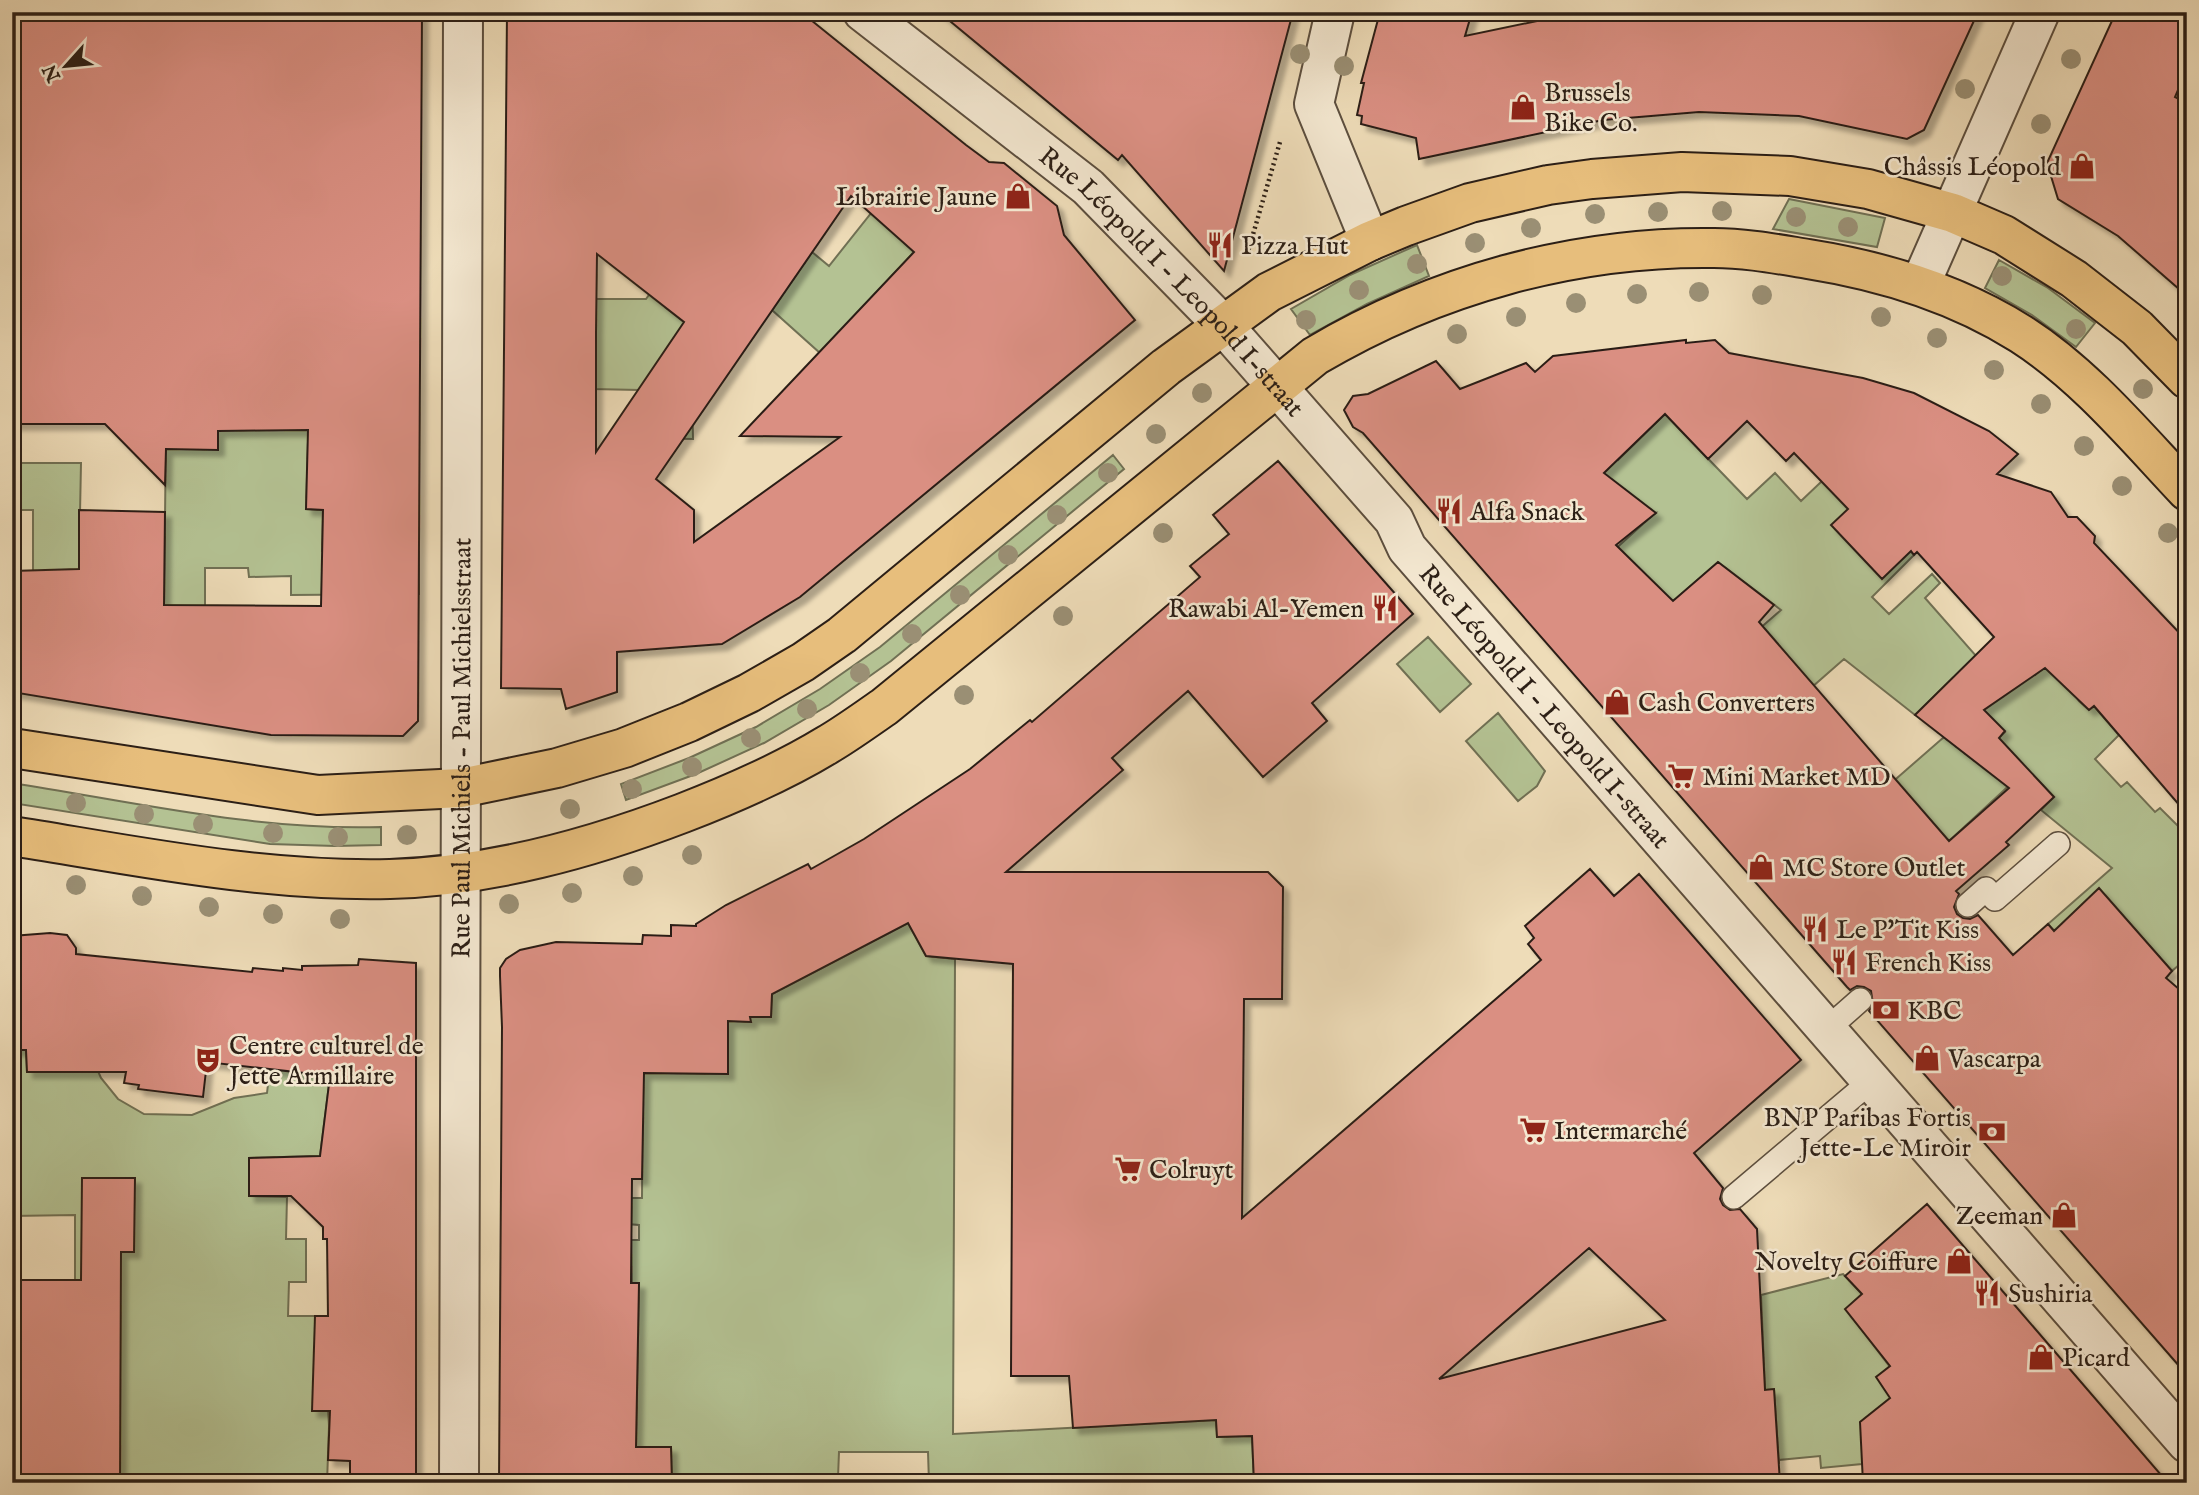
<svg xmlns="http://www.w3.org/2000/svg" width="2199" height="1495" font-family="'IM FELL English',serif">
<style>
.green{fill:#b4c293;stroke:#707054;stroke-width:2}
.building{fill:#da8f82;stroke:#2c1f16;stroke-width:2;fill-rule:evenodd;filter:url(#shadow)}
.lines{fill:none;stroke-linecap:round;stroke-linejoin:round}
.service-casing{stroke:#5c4e3e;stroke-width:26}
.minor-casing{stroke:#5c4e3e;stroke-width:42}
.primary-casing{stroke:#2c1f16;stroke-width:42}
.path{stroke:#2c1f16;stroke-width:4.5;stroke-dasharray:2 3.5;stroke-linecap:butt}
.service{stroke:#f4e8d1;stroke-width:23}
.minor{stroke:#f4e8d1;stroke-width:38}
.primary{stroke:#e7be7c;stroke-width:38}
.tree{fill:#9a8f74}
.labels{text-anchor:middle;stroke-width:5;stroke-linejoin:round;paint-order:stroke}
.poi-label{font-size:26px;fill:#2c1f16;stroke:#f4e8d1;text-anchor:start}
.street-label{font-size:26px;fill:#2c1f16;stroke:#f4e8d1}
</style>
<defs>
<filter id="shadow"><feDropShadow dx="6" dy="6" stdDeviation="2" flood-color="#0004"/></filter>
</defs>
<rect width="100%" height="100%" fill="#eedcb8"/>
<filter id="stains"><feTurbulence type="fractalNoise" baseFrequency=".00286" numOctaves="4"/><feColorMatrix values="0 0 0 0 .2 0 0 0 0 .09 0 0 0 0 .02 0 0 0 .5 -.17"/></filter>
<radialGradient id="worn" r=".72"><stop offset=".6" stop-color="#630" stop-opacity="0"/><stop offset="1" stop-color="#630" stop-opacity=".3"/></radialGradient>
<path class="green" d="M 1789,199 L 1885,218 L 1877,247 L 1773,229 Z
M 872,212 L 914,252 L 820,353 L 772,310 L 812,252 L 829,266 Z
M 1417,245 L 1429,276 L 1367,304 L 1310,335 L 1291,309 L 1350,275 Z
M 1999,260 L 2048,288 L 2095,323 L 2076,347 L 2032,315 L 1985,288 Z
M 670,266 L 665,307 L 684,322 L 692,390 L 693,439 L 639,438 L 639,390 L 592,389 L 596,299 L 646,299 Z
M 309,409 L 306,509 L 323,510 L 322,551 L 419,552 L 419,594 L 291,595 L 291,576 L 249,577 L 248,568 L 205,568 L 205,606 L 164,605 L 166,431 Z
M 1571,411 L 1618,460 L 1665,414 L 1747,499 L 1775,473 L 1801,501 L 1822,481 L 1887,527 L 1914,555 L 1872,597 L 1889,614 L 1932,574 L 1940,583 L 1925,598 L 1976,656 L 2035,675 L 2053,659 L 2079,701 L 2089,710 L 2094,706 L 2119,735 L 2095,759 L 2121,787 L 2127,782 L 2155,812 L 2160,808 L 2187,835 L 2187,958 L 2172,971 L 2123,916 L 2077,956 L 2048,924 L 2112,868 L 2041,810 L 2054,797 L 2027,769 L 1949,841 L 1889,785 L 1944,737 L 1975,761 L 2005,732 L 1953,678 L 1915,715 L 1844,659 L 1812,687 L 1758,630 L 1781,610 L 1718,562 L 1673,601 L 1611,553 L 1655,513 L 1573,532 Z
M 1113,455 L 1124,469 L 891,661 L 829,705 L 764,743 L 696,774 L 626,800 L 621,784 L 689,758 L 756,727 L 820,689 L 880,647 Z
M 12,463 L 81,463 L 79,563 L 122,564 L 33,575 L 33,510 L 12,510 Z
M 1428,637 L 1471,684 L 1440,712 L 1397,664 Z
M 1498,713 L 1545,771 L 1537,786 L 1518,801 L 1466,741 Z
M 12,783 C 134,802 257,831 381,827 L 381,845 L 335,846 L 270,844 L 12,803 Z
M 908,923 L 926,956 L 955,959 L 953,1434 L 1216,1420 L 1217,1437 L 1252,1436 L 1254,1483 L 929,1483 L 928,1452 L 839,1452 L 838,1478 L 768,1479 L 767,1483 L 672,1483 L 671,1447 L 636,1447 L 639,1283 L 632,1283 L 631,1240 L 639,1240 L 639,1225 L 627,1224 L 628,1198 L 642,1198 L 643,1073 L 728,1074 L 728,1021 L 750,1022 L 750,1017 L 771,1017 L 772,994 Z
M 12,1050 L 26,1050 L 27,1072 L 76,1072 L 94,1062 L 101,1078 L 118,1099 L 144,1114 L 192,1115 L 234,1098 L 267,1093 L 272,1050 L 333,1053 L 320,1156 L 249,1158 L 249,1196 L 287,1197 L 286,1239 L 306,1239 L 306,1282 L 289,1282 L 288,1316 L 315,1316 L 327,1391 L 329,1426 L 327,1483 L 120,1483 L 75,1280 L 75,1215 L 12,1216 Z
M 1843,1274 L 1862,1294 L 1846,1309 L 1890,1367 L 1901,1390 L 1862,1464 L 1821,1468 L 1820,1456 L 1779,1460 L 1779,1464 L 1774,1389 L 1765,1390 L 1761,1295 Z"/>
<path class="building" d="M 12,12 L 82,12 L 82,15 L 422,12 L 418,721 L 403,736 L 271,735 L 12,692 L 12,571 L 79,569 L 79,510 L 165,512 L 164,605 L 321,606 L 323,510 L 306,509 L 308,430 L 218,431 L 218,450 L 166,449 L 165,485 L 105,424 L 12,424 Z
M 507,12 L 801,12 L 966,145 L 989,162 L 1004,163 L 1057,206 L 1064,235 L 1135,320 L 800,597 L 722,644 L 617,652 L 617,692 L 566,709 L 561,689 L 501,688 ZM 851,196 L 914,252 L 740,436 L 840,437 L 694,542 L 694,510 L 656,479 ZM 597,254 L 684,322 L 596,452 L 596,332 Z
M 939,12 L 1293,12 L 1224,271 L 1122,155 L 1118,160 Z
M 1380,12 L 1472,12 L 1465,36 L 1580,12 L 1978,12 L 1924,130 L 1907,139 L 1799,116 L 1699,112 L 1603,120 L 1419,159 L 1416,138 L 1361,124 L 1362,116 L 1357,115 L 1364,83 L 1361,83 Z
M 2116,12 L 2187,12 L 2187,69 L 2175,97 L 2187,103 L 2187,296 L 2118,236 L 2058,199 L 2047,163 Z
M 1686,340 L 1686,343 L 1715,340 L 1729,353 L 1863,378 L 1914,393 L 1989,431 L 2018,454 L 1997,474 L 2051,492 L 2068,517 L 2077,517 L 2095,536 L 2094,543 L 2187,641 L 2187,814 L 2094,706 L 2089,710 L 2045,668 L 1984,710 L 2005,731 L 1999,738 L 2054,797 L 2006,842 L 2009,845 L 1956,891 L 1959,894 L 1954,907 L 1957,914 L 1963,918 L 1970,919 L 1978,915 L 2013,955 L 2048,924 L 2054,931 L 2099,888 L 2172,971 L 2166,978 L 2187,996 L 2187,1375 L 1869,1011 L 1873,1004 L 1871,991 L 1864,987 L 1857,986 L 1850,990 L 1847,987 L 1363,433 L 1353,427 L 1344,410 L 1353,396 L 1368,394 L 1436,361 L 1460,389 L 1526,363 L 1535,372 L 1553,356 ZM 1665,414 L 1708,459 L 1747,421 L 1786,461 L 1794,453 L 1848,509 L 1831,525 L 1882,579 L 1911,551 L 1914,555 L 1917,552 L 1994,637 L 1915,715 L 2009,788 L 1949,841 L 1759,622 L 1774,605 L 1718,562 L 1673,601 L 1616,545 L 1656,513 L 1604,473 Z
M 1278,461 L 1413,614 L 1312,703 L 1327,721 L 1263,777 L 1188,691 L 1112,758 L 1123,770 L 1006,872 L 1268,872 L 1283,887 L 1282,999 L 1244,999 L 1242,1218 L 1541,960 L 1528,944 L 1534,938 L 1525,926 L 1590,869 L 1614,896 L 1639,874 L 1801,1060 L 1694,1153 L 1723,1188 L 1720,1199 L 1723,1205 L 1730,1210 L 1740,1209 L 1757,1229 L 1765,1390 L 1774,1389 L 1780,1483 L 1254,1483 L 1252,1436 L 1217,1437 L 1216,1420 L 1073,1428 L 1069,1376 L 1011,1376 L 1013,964 L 926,956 L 908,923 L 772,994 L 771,1017 L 750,1017 L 751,1022 L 728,1021 L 728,1074 L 644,1073 L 642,1179 L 632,1179 L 631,1283 L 639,1283 L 636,1447 L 671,1447 L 672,1483 L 499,1483 L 502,1027 L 500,976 L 500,968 L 506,959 L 520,950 L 556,942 L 642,944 L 643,935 L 671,936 L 671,925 L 696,926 L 696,924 L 726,905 L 808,864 L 811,869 L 864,839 L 970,769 L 1030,720 L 1032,722 L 1200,577 L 1190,566 L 1229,534 L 1213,515 ZM 1589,1248 L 1665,1320 L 1439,1379 Z
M 50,933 L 67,935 L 76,948 L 76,954 L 252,972 L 253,968 L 283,971 L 283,968 L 302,970 L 302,966 L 358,965 L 359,959 L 416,963 L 416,1483 L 350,1483 L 350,1461 L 328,1460 L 330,1411 L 312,1411 L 315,1316 L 328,1316 L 327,1239 L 323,1239 L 323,1227 L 291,1196 L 249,1196 L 249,1158 L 320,1156 L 330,1076 L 207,1062 L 203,1097 L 138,1089 L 139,1085 L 124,1083 L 126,1072 L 27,1072 L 26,1050 L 12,1050 L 12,936 Z
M 82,1178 L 135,1178 L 134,1252 L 121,1252 L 120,1483 L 12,1483 L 12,1280 L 81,1280 Z
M 1927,1204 L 2012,1302 L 2168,1483 L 1863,1483 L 1860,1422 L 1890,1398 L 1876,1377 L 1890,1366 L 1845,1309 L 1862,1294 L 1845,1276 Z"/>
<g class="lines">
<g class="service-casing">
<path id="service" d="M 1968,905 L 1986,889 L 1995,899 L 2058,844
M 1826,1030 L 1860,1000
M 1734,1197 L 1870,1082"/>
</g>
<g class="minor-casing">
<g id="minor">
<path id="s1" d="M 863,12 L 1088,187 L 1223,325 L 1394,520 L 1407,548 L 2187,1443"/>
<path d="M 1335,12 L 1314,104 L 1370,241"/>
<path d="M 1920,285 L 2040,12"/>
<path id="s2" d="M 459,1483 L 463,12"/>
</g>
</g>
<g class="primary-casing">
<path id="primary" d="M 12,748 L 318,795 L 461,788 L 557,768 L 624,748 L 689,722 L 749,693 L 803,662 L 842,635 L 1166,367 L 1269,292 L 1370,241 L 1406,226 L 1470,203 L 1548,185 L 1592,179 L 1682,172 L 1790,176 L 1868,189 L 1953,213 L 2004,235 L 2074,279 L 2137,328 L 2187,379
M 12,836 C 137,856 263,882 390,879 C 491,876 589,849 683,813 C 732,794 781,773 827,745 C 846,734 865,720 884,707 L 1315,356 C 1435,285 1574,246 1714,248 C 1746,248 1777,254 1808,259 C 1884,271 1956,293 2021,334 C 2085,375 2136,437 2187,491"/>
</g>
<path class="path" d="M 1247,255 L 1280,142"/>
<use href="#service" class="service"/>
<use href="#minor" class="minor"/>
<use href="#primary" class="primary"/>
</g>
<g class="tree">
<circle cx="1300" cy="54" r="10"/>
<circle cx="2071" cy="59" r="10"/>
<circle cx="1344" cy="66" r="10"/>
<circle cx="1965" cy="89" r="10"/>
<circle cx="2041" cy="124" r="10"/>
<circle cx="1722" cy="211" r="10"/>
<circle cx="1658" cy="212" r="10"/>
<circle cx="1595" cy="214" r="10"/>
<circle cx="1796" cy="217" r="10"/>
<circle cx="1848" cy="227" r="10"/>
<circle cx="1531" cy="228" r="10"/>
<circle cx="1475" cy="243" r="10"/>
<circle cx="1417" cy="264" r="10"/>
<circle cx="2002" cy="276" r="10"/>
<circle cx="1359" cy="290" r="10"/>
<circle cx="1699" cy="292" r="10"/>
<circle cx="1637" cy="294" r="10"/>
<circle cx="1762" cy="295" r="10"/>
<circle cx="1576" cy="303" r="10"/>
<circle cx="1516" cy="317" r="10"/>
<circle cx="1881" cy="317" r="10"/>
<circle cx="1306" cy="320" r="10"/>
<circle cx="2076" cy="329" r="10"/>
<circle cx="1457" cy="334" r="10"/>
<circle cx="1937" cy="338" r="10"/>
<circle cx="1994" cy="370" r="10"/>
<circle cx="2143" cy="389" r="10"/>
<circle cx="1202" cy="393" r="10"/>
<circle cx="2041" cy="404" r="10"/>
<circle cx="1156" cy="434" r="10"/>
<circle cx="2084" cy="446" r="10"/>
<circle cx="1108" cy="473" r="10"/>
<circle cx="2122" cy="486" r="10"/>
<circle cx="1057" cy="515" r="10"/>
<circle cx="1163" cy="533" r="10"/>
<circle cx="2168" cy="533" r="10"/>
<circle cx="1008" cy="555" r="10"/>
<circle cx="960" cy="595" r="10"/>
<circle cx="1063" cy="616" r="10"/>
<circle cx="912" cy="634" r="10"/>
<circle cx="860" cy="673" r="10"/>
<circle cx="964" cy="695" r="10"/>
<circle cx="807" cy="709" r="10"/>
<circle cx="751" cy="738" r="10"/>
<circle cx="692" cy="767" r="10"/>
<circle cx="632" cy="789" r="10"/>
<circle cx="76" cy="803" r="10"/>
<circle cx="570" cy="809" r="10"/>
<circle cx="144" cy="814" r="10"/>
<circle cx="203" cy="824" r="10"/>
<circle cx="273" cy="833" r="10"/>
<circle cx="407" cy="835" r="10"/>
<circle cx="338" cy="837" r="10"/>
<circle cx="692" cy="855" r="10"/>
<circle cx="633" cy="876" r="10"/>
<circle cx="76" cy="885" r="10"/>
<circle cx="572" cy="893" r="10"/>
<circle cx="142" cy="896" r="10"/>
<circle cx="509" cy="904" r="10"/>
<circle cx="209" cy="907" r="10"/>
<circle cx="273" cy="914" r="10"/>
<circle cx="340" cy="919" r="10"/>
</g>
<defs>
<g id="shop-bare" transform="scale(2.1)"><path d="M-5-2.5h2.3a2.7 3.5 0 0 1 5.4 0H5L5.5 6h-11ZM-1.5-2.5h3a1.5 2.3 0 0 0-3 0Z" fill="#8f2418" stroke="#f4e8d1" stroke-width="2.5" paint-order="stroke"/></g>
<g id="restaurant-bare" transform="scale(2.1)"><path d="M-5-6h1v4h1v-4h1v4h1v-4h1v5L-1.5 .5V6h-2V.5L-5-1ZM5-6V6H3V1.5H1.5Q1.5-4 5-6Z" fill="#8f2418" stroke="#f4e8d1" stroke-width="2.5" paint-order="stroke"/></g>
<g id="supermarket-bare" transform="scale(2.1)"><path d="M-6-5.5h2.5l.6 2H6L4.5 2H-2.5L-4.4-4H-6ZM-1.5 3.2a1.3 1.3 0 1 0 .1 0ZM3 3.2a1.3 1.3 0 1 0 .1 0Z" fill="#8f2418" stroke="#f4e8d1" stroke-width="2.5" paint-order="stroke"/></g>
<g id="bank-bare" transform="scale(2.1)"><path d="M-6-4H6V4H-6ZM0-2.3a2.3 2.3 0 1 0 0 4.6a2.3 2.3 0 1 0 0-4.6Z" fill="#8f2418" stroke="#f4e8d1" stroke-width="2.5" paint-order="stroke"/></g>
<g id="theatre-bare" transform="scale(2.1)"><path d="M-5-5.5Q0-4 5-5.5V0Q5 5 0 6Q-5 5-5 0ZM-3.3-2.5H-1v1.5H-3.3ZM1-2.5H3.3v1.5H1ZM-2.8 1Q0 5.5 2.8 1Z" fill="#8f2418" stroke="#f4e8d1" stroke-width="2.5" paint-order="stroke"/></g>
</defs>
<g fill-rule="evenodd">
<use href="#shop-bare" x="1523" y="107"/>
<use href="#shop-bare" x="2082" y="166"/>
<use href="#shop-bare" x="1018" y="196"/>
<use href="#restaurant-bare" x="1220" y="245"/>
<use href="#restaurant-bare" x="1449" y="511"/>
<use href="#restaurant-bare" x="1385" y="608"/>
<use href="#shop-bare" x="1617" y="702"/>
<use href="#supermarket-bare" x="1681" y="776"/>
<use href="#shop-bare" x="1761" y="867"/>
<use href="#restaurant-bare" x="1815" y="929"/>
<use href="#restaurant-bare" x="1844" y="962"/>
<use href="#bank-bare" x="1886" y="1010"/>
<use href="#shop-bare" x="1927" y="1058"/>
<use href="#theatre-bare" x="208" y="1060"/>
<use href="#supermarket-bare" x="1533" y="1130"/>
<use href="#bank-bare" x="1992" y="1132"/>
<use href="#supermarket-bare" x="1128" y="1169"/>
<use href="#shop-bare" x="2064" y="1215"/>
<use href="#shop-bare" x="1959" y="1261"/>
<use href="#restaurant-bare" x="1987" y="1293"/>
<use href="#shop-bare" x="2041" y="1357"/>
</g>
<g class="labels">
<g class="poi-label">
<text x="1544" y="101">Brussels<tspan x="1544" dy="30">Bike Co.</tspan></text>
<text x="2061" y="175" text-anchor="end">Châssis Léopold</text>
<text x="997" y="205" text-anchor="end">Librairie Jaune</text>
<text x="1241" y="254">Pizza Hut</text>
<text x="1470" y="520">Alfa Snack</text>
<text x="1364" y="617" text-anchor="end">Rawabi Al-Yemen</text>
<text x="1638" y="711">Cash Converters</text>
<text x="1702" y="785">Mini Market MD</text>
<text x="1782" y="876">MC Store Outlet</text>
<text x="1836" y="938">Le P'Tit Kiss</text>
<text x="1865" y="971">French Kiss</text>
<text x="1907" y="1019">KBC</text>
<text x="229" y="1054">Centre culturel de<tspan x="229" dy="30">Jette Armillaire</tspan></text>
<text x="1948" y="1067">Vascarpa</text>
<text x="1971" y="1126" text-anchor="end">BNP Paribas Fortis<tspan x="1971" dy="30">Jette-Le Miroir</tspan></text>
<text x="1554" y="1139">Intermarché</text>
<text x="1149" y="1178">Colruyt</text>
<text x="2043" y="1224" text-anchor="end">Zeeman</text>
<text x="1938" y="1270" text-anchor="end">Novelty Coiffure</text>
<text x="2008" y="1302">Sushiria</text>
<text x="2062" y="1366">Picard</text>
</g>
<g class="street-label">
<text dy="9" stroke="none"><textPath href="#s1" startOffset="411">Rue Léopold I - Leopold I-straat</textPath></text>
<text dy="9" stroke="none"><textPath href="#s1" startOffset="978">Rue Léopold I - Leopold I-straat</textPath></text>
<text dy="9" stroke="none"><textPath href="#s2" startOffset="735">Rue Paul Michiels - Paul Michielsstraat</textPath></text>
</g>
</g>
<rect width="2199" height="1495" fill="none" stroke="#eedcb8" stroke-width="42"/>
<rect x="14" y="14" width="2171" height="1467" fill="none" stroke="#2c1f16" stroke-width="3.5"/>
<rect x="21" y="21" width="2157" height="1453" fill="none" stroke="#2c1f16" stroke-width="2"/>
<g transform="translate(66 66) rotate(243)" stroke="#f4e8d1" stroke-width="5" paint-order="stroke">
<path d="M0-5L12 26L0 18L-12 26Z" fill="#2c1f16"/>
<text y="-10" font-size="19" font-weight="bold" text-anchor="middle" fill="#2c1f16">N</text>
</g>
<rect width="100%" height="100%" filter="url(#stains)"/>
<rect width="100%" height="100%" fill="url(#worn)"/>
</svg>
